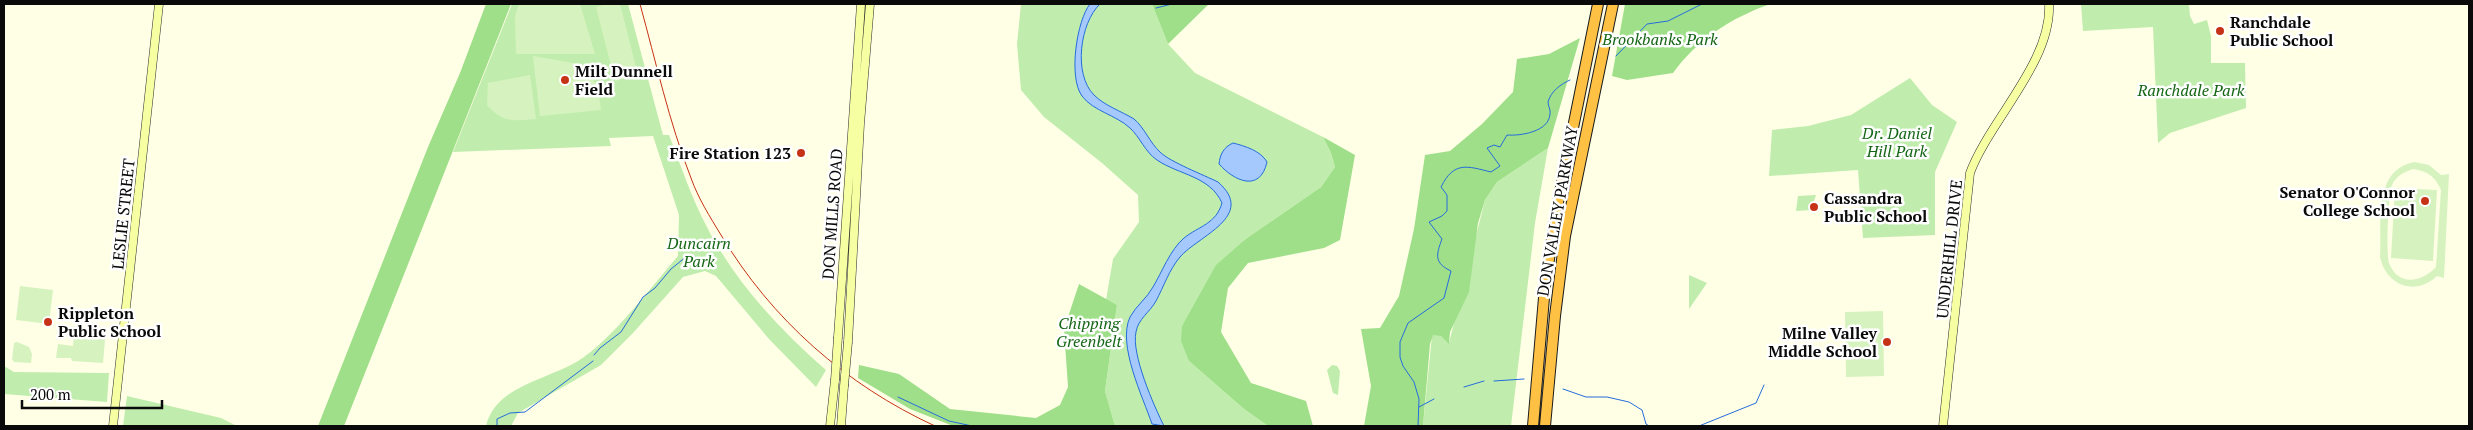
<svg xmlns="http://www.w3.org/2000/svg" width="2473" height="430" font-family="'PT Serif',serif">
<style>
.green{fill:#c0edad}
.forest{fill:#9fdf8a}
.pitch{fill:#d6f3bf;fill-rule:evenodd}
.water{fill:#a5c9fd;stroke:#256cdb}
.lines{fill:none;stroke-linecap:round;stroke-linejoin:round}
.stream{stroke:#256cdb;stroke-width:1}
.secondary-casing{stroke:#2c2c2c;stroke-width:9}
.highway-casing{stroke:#1b1b1b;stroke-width:12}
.secondary{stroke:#f6ffa1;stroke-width:8}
.highway{stroke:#ffc144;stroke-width:10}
.rail{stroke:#c63215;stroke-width:1}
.secondary-bridge-casing{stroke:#2c2c2c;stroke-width:9;stroke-linecap:butt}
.secondary-bridge{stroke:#f6ffa1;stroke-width:8}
.poi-dot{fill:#c63215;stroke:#fff;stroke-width:2}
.labels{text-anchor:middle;stroke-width:5;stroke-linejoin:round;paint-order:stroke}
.poi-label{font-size:16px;font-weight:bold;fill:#0a0a0a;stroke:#fff;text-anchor:start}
.park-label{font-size:16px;font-style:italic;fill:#156615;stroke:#fff}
.street-label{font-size:16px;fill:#0a0a0a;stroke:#fff}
</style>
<rect width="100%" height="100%" fill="#ffffe6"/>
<path class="green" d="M 512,4 L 628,4 L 663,135 L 669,135 C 681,166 692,199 707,227 C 735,282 780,330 826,370 L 816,387 L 769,339 L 716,276 L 705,271 L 683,277 L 633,333 L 601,365 L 518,413 L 511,426 L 486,426 C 495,386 547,380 578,361 C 612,340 651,287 678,256 L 679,215 L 653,136 L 609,138 L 611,146 L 453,152 Z
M 1021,4 L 1152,4 L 1168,44 L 1195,73 L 1323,137 L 1331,153 L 1335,167 L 1321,187 L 1247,238 L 1233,252 L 1182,326 L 1189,361 L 1244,409 L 1268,426 L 1115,426 L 1105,391 L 1117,305 L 1106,300 L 1113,259 L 1139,222 L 1138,195 L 1102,163 L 1044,117 L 1021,90 L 1017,44 Z
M 2081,4 L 2189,4 L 2190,16 L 2194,24 L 2207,20 L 2211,36 L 2211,63 L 2245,63 L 2246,108 L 2170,133 L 2158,143 L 2153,27 L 2083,31 Z
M 1910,78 L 1932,105 L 1957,122 L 1935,172 L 1935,235 L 1863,238 L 1858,170 L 1769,176 L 1772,130 L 1808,126 L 1851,115 Z
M 1548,148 L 1535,223 L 1511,426 L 1423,426 L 1432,335 L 1438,333 L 1449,343 L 1485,200 L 1497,182 Z
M 1816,195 L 1811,210 L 1796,211 L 1798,196 Z
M 1689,275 L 1707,283 L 1689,309 Z
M 1332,365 L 1337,366 L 1340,371 L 1338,395 L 1333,393 L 1327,370 Z
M 4,366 L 14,372 L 109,373 L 107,402 L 4,394 Z
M 127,396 L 221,418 L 237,426 L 123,426 Z"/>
<path class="forest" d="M 486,4 L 511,4 L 344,426 L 318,426 L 428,147 L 460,73 Z
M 1152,4 L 1209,4 L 1168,44 Z
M 1625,4 L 1770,4 C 1731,18 1698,39 1673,73 L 1627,80 L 1612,76 Z
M 1580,38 L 1548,148 L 1497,182 L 1485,200 L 1478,223 L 1469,292 L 1450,332 L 1449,344 L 1441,336 L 1433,335 L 1430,344 L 1423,426 L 1364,426 L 1371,386 L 1361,329 L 1380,328 L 1399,296 L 1414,229 L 1425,155 L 1450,151 L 1482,124 L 1513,92 L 1517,59 L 1549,54 Z
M 1323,137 L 1355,155 L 1340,240 L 1324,248 L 1248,263 L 1228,288 L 1221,332 L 1251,383 L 1306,401 L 1313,426 L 1268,426 L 1244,409 L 1189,361 L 1181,341 L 1182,326 L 1216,265 L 1247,238 L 1321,187 L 1335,167 L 1331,153 Z
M 1079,284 L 1117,305 L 1105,391 L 1115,426 L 953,426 L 910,409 L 858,378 L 859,365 L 899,374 L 950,409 L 1036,418 L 1060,405 L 1068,387 L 1064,329 Z"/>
<path class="pitch" d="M 519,4 L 580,4 L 595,54 L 516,54 L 515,16 Z
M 607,4 L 620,4 L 638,75 L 615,81 L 596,7 Z
M 533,56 L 585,65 L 598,88 L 601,110 L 540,116 Z
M 530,75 L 536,119 C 513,121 503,123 487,105 L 488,83 Z
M 2415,162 L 2429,165 L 2441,175 L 2449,174 L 2444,278 L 2437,276 C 2415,297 2386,285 2380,257 C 2382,224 2372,169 2415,162 ZM 2413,169 C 2427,171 2435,176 2441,190 L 2436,267 C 2422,282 2398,287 2389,263 C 2386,255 2388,194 2392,185 C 2396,176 2404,172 2413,169 Z
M 2395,188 L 2437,190 L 2433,261 L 2391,258 Z
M 20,286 L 53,290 L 49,324 L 16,320 Z
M 1883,311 L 1884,376 L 1846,377 L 1845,312 Z
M 74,326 L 106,329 L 103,363 L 72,361 L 71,358 L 56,358 L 58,344 L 73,346 Z
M 17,342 L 29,347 L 32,354 L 31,363 L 14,362 L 12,359 L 14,343 Z"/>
<path class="water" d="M 1090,4 L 1100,4 C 1080,23 1073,74 1094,95 C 1105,106 1121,111 1134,119 C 1144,127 1150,143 1160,152 C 1170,162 1204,175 1218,182 C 1257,216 1198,236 1180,257 C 1169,270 1164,286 1156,301 C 1150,312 1138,319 1136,332 C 1131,354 1154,406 1164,426 L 1152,424 C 1143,397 1117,345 1130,317 C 1136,306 1147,298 1153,287 C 1162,272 1170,250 1184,238 C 1199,226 1216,224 1222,203 C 1210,176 1179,175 1157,160 C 1145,152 1140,137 1130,128 C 1116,115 1093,111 1082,96 C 1068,77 1077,20 1090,4 Z
M 1233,143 C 1245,146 1261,151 1267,162 C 1260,193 1234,181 1219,164 C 1220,154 1224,147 1233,143 Z"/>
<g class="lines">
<path class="stream" d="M 1156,8 L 1172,4
M 1616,56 L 1647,24 L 1668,21 L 1702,4
M 694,257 L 711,260
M 594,355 L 600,348 L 621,332 L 643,297 L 655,288 L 671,269 L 687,256 L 690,256
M 1494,381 L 1524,379
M 1464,387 L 1484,381
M 1563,389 L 1586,397 L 1607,397 L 1629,402 L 1642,410 L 1646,424 L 1649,426
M 898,397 L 949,421 L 972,426
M 1419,407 L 1434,399
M 497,426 L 497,419 L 510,413 L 525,412 L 593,361
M 1418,426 L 1419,399 L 1414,382 L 1403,366 L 1400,357 L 1400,342 L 1408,323 L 1444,298 L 1451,271 C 1434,263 1436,255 1442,239 L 1429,222 L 1442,216 L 1447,211 L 1447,195 L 1441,187 C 1454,161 1467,166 1491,172 L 1500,166 L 1487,148 L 1494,145 L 1500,147 L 1507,135 C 1520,136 1549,132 1550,114 C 1551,110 1548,106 1548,102 C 1551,91 1561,84 1570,80
M 1699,426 L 1756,403 L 1764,385"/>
<g class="secondary-casing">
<path id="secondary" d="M 838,337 L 861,4
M 848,342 L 860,124 L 870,4
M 113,426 L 159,4
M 830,426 L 835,380
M 841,426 L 844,386
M 1943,426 L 1970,173 C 1989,121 2052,62 2049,4"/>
</g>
<g class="highway-casing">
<path id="highway" d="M 1533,426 L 1545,286 L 1556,212 L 1598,4
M 1545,426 L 1555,316 L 1565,236 L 1613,4"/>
</g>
<use href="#secondary" class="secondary"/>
<use href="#highway" class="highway"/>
<path class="rail" d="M 640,4 C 656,62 669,122 691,178 C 698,198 710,217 721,235 C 772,320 846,385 935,426"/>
<g class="secondary-bridge-casing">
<path id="secondary-bridge" d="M 835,380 L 838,337
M 844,386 L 848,342"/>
</g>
<use href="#secondary-bridge" class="secondary-bridge"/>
</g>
<g class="poi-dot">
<circle cx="2220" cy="31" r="5"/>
<circle cx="565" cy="80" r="5"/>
<circle cx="801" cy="153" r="5"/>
<circle cx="2425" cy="201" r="5"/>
<circle cx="1814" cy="207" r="5"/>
<circle cx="48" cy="322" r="5"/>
<circle cx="1887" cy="342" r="5"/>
</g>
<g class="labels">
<g class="poi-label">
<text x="2230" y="28">Ranchdale<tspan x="2230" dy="18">Public School</tspan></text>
<text x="575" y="77">Milt Dunnell<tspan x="575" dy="18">Field</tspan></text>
<text x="791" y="159" text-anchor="end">Fire Station 123</text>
<text x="2415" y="198" text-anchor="end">Senator O'Connor<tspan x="2415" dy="18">College School</tspan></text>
<text x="1824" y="204">Cassandra<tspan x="1824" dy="18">Public School</tspan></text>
<text x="58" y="319">Rippleton<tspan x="58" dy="18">Public School</tspan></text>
<text x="1877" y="339" text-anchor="end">Milne Valley<tspan x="1877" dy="18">Middle School</tspan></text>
</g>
<g class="park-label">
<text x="1660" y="45">Brookbanks Park</text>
<text x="2191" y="96">Ranchdale Park</text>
<text x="1897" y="139">Dr. Daniel<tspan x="1897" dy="18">Hill Park</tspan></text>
<text x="699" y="249">Duncairn<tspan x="699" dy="18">Park</tspan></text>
<text x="1089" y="329">Chipping<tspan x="1089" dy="18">Greenbelt</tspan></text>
</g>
<g class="street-label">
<text transform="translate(1557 211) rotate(-80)" y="6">DON VALLEY PARKWAY</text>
<text transform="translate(123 214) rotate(-84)" y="6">LESLIE STREET</text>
<text transform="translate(832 214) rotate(-86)" y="6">DON MILLS ROAD</text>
<text transform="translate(1949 249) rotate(-84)" y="6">UNDERHILL DRIVE</text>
</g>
</g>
<rect width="2473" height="430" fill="none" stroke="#0a0a0a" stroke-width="10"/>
<path d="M22 400v8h140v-8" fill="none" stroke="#0a0a0a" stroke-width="2.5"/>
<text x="30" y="400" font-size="15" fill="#0a0a0a" stroke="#ffffff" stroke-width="4" paint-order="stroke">200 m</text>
</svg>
